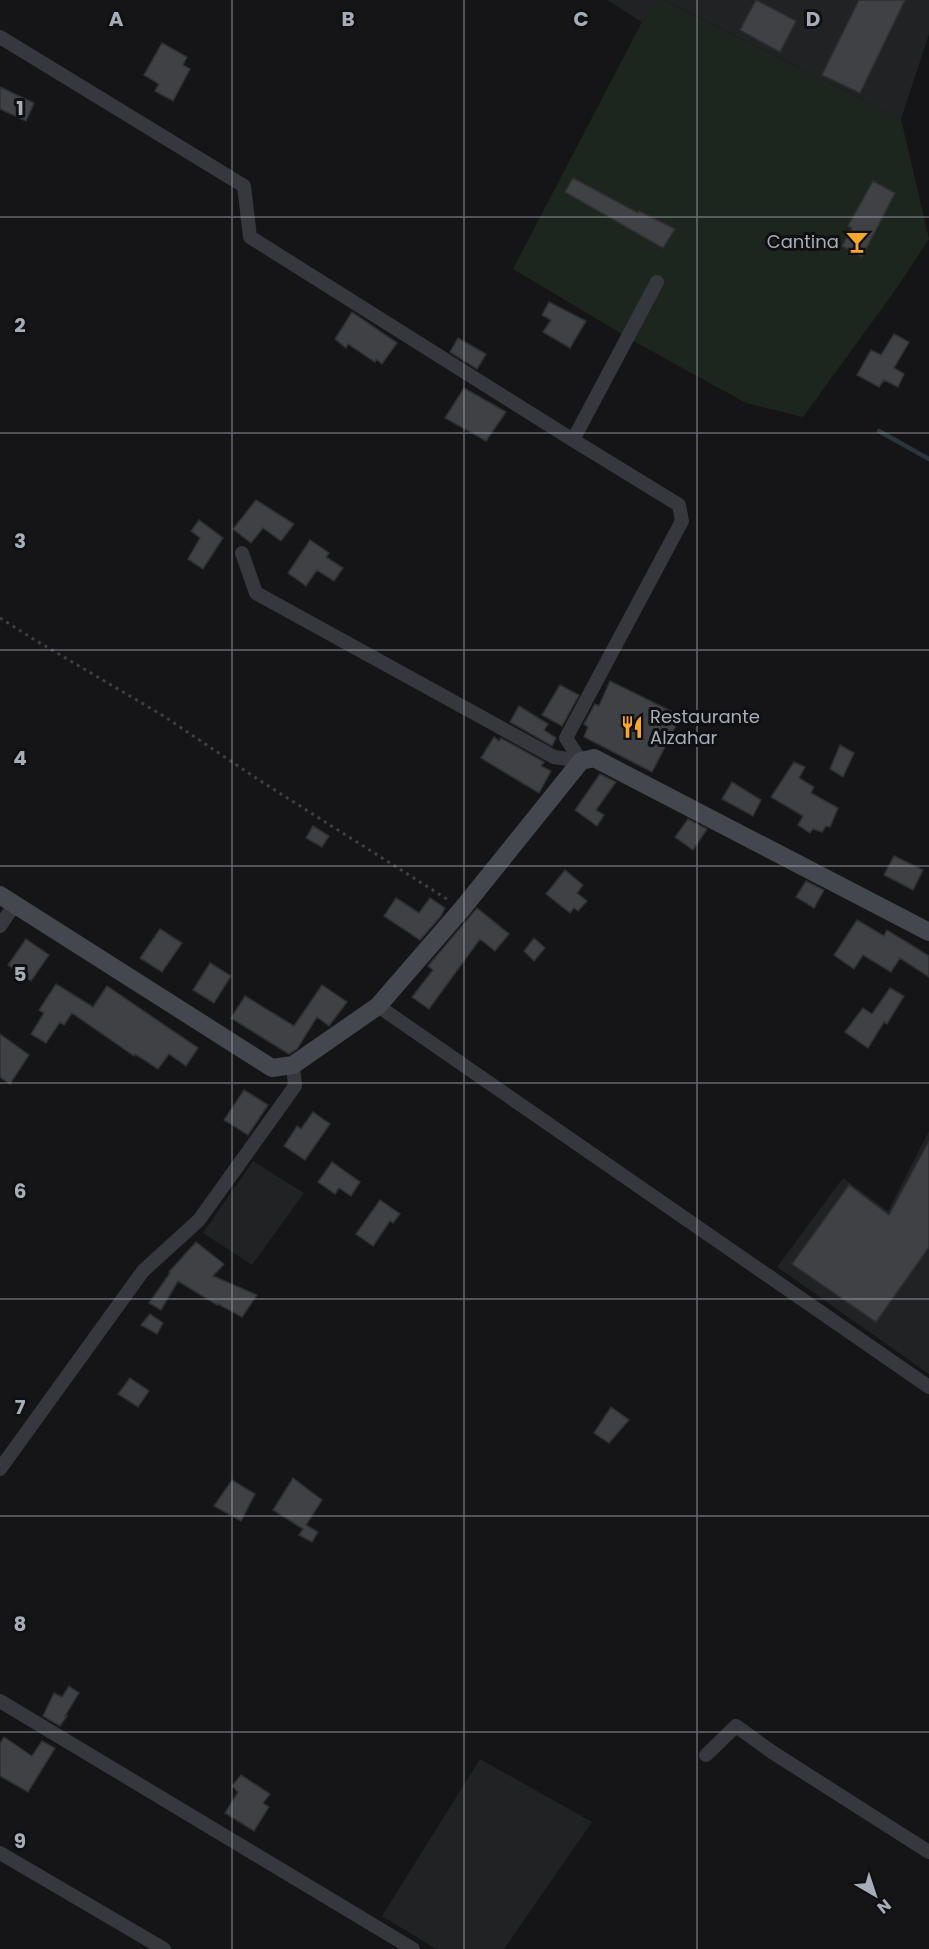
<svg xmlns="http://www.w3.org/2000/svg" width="929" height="1949" font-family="Poppins,sans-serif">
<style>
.built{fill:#212224}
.green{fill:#1d261e}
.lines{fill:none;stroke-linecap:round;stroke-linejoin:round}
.stream{stroke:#2b353c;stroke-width:4.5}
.building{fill:#3f4144;stroke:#2f3033;stroke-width:1.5}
.path{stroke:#3c3f44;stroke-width:3;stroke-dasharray:3 4.5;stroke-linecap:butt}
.minor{stroke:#36383d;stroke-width:14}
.secondary{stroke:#44474d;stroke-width:18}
.grid{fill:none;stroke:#a7adb8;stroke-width:1.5;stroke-opacity:0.55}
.labels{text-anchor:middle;stroke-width:6;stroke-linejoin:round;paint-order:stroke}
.poi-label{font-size:18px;fill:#a7adb8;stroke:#101012;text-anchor:end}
.grid-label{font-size:20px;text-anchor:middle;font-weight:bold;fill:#a7adb8;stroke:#101012;stroke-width:6;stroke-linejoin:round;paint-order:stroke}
</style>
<rect width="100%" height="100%" fill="#151517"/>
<path class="built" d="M 607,0 L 657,0 L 642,22 Z
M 664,0 L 929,0 L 929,34 L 901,119 Z
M 929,1131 L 929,1374 L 777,1267 L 843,1178 L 888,1211 Z
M 253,1161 L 304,1193 L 252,1265 L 203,1233 Z
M 480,1759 L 592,1822 L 504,1949 L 436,1949 L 382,1916 Z"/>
<path class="green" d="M 657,0 L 664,0 L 901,119 L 929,239 L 896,289 L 803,417 L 746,403 L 637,343 L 513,269 L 642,22 Z"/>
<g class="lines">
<path class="stream" d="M 879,431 L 929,459"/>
</g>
<path class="building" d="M 756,0 L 796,21 L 780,52 L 740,30 Z
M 859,0 L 905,0 L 860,93 L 822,75 Z
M 162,43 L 187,57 L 183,65 L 190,69 L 173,101 L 155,91 L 159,84 L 144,75 Z
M 0,87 L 34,103 L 26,121 L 0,109 Z
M 573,178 L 638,213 L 639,211 L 675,229 L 663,248 L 565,192 Z
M 873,181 L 895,193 L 862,257 L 842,246 L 852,228 L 848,226 Z
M 549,302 L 586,321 L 570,348 L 543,332 L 551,320 L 542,315 Z
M 352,312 L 397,343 L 382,364 L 376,359 L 375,362 L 348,344 L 346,348 L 335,339 Z
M 894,334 L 909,342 L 894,368 L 904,374 L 898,387 L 884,380 L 879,387 L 857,375 L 871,350 L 881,355 Z
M 458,338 L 486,354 L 477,369 L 450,352 Z
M 464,388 L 506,412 L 486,441 L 445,418 Z
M 256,500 L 294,524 L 281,541 L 263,528 L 251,543 L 233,529 Z
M 199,520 L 223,538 L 203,569 L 188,559 L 200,538 L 191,531 Z
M 310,540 L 329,553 L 326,557 L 343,568 L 334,581 L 317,570 L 306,586 L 288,573 Z
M 610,681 L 681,716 L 652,772 L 584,737 L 588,727 L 584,724 L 595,704 L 599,706 Z
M 560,685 L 579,695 L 562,726 L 542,715 Z
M 519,706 L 548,724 L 544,730 L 556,738 L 552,746 L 510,722 Z
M 494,737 L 499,741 L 501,738 L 544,762 L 541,766 L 551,771 L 539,793 L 481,758 Z
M 840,745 L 854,753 L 843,777 L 830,769 Z
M 794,762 L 805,767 L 799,778 L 814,787 L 811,793 L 838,808 L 830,827 L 826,826 L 822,832 L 813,829 L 810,833 L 798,825 L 803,816 L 771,797 Z
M 600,774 L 616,782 L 596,810 L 604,815 L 597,826 L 575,810 Z
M 732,782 L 761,800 L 753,816 L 722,799 Z
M 688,819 L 707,829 L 693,850 L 675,837 Z
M 313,826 L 329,836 L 322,847 L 306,838 Z
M 894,856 L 923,870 L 913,890 L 884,875 Z
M 565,870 L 583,885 L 577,893 L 587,901 L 578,911 L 574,908 L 570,913 L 546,894 Z
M 806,881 L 824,890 L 814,908 L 796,897 Z
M 396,898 L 419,913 L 430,898 L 445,908 L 441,916 L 420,940 L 384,916 Z
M 477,908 L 509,934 L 495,951 L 480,939 L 429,1009 L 412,997 L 433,970 L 428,966 Z
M 857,920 L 884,936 L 887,930 L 929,956 L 929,977 L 900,958 L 891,972 L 863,955 L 854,969 L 834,955 Z
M 160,929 L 182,943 L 162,972 L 140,958 Z
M 534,938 L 545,948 L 534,961 L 524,951 Z
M 26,939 L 49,955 L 31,981 L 8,965 Z
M 210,963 L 231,976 L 214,1003 L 193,990 Z
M 56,984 L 93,1007 L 107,986 L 198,1048 L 186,1066 L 169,1054 L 158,1069 L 135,1054 L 134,1056 L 72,1013 L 64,1025 L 60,1022 L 46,1043 L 31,1034 L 44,1013 L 39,1010 Z
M 322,985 L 347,1002 L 329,1026 L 317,1017 L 297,1049 L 289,1054 L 231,1018 L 245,996 L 294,1026 Z
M 890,988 L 904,996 L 887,1024 L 884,1022 L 868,1048 L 845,1032 L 863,1008 L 872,1014 Z
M 0,1034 L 29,1055 L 10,1084 L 0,1077 Z
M 244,1090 L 268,1105 L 248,1135 L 224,1120 Z
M 313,1112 L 330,1124 L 305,1160 L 284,1146 L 297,1126 L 301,1129 Z
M 929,1141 L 929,1247 L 876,1322 L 792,1264 L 849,1185 L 889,1215 Z
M 332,1162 L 360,1182 L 351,1196 L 339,1188 L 335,1194 L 318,1182 Z
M 380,1200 L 400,1214 L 393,1223 L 390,1221 L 373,1246 L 356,1234 Z
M 196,1242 L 224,1264 L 213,1276 L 257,1295 L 242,1317 L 218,1304 L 217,1305 L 178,1281 L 161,1310 L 149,1303 L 170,1273 L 169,1272 Z
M 150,1314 L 163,1323 L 157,1334 L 141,1325 Z
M 130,1378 L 149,1391 L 138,1407 L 118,1394 Z
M 611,1407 L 629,1420 L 609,1443 L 594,1433 Z
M 293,1478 L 322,1500 L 306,1525 L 318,1532 L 312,1542 L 299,1535 L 303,1529 L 273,1510 Z
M 232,1480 L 255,1494 L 241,1521 L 214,1506 Z
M 69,1686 L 79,1693 L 65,1716 L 67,1716 L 60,1726 L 43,1716 L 54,1693 L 62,1697 Z
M 4,1737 L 32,1756 L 42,1741 L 55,1748 L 28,1792 L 0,1776 L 0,1743 Z
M 241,1775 L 270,1794 L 263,1803 L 269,1807 L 254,1831 L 225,1813 L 238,1792 L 232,1786 Z"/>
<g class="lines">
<path class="path" d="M 0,618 L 35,640 L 162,715 L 259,780 L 450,901"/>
<path class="minor" d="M 0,37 L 244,186 L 250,237 L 573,440
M 242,553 L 256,593 L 554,757 L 581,761 L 566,738 L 682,521 L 679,505 L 573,440 L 657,282
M 0,926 L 15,904
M 378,1006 L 929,1387
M 0,1469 L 143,1271 L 199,1220 L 295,1086 L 293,1065
M 0,1701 L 413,1949
M 706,1755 L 736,1726 L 772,1752 L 929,1852
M 0,1853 L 164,1949"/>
<path class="secondary" d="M 0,895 L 272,1068 L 293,1065 L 378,1006 L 462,909 L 581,761 L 594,758 L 929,932"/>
</g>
<path class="grid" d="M 232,0 L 232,1949M 464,0 L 464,1949M 697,0 L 697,1949M 0,217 L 929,217M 0,433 L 929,433M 0,650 L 929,650M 0,866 L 929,866M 0,1083 L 929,1083M 0,1299 L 929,1299M 0,1516 L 929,1516M 0,1732 L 929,1732"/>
<defs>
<g id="bar-bare" transform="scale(1.8)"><path d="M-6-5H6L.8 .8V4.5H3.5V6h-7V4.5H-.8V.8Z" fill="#f7a72e" stroke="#101012" stroke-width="2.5" paint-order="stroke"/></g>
<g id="restaurant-bare" transform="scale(1.8)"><path d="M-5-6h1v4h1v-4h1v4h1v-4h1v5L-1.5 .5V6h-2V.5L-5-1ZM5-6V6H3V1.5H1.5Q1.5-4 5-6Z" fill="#f7a72e" stroke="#101012" stroke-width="2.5" paint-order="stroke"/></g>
</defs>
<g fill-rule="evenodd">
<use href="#bar-bare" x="857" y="242"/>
<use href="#restaurant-bare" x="632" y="727"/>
</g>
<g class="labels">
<g class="poi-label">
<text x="839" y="248">Cantina</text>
<text x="650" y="723" text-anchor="start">Restaurante<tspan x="650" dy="21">Alzahar</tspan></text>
</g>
</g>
<g class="grid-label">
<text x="116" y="26">A</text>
<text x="348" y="26">B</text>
<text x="581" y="26">C</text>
<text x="813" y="26">D</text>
<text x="20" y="115">1</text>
<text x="20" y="332">2</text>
<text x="20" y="548">3</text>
<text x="20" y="765">4</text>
<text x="20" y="981">5</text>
<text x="20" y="1198">6</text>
<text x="20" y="1414">7</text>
<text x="20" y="1631">8</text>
<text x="20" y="1848">9</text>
</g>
<g transform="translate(875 1895) rotate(141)" stroke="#101012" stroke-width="4.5" paint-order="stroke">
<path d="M0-4.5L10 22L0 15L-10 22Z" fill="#a7adb8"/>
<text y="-9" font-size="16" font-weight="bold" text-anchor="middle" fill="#a7adb8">N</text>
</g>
</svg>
